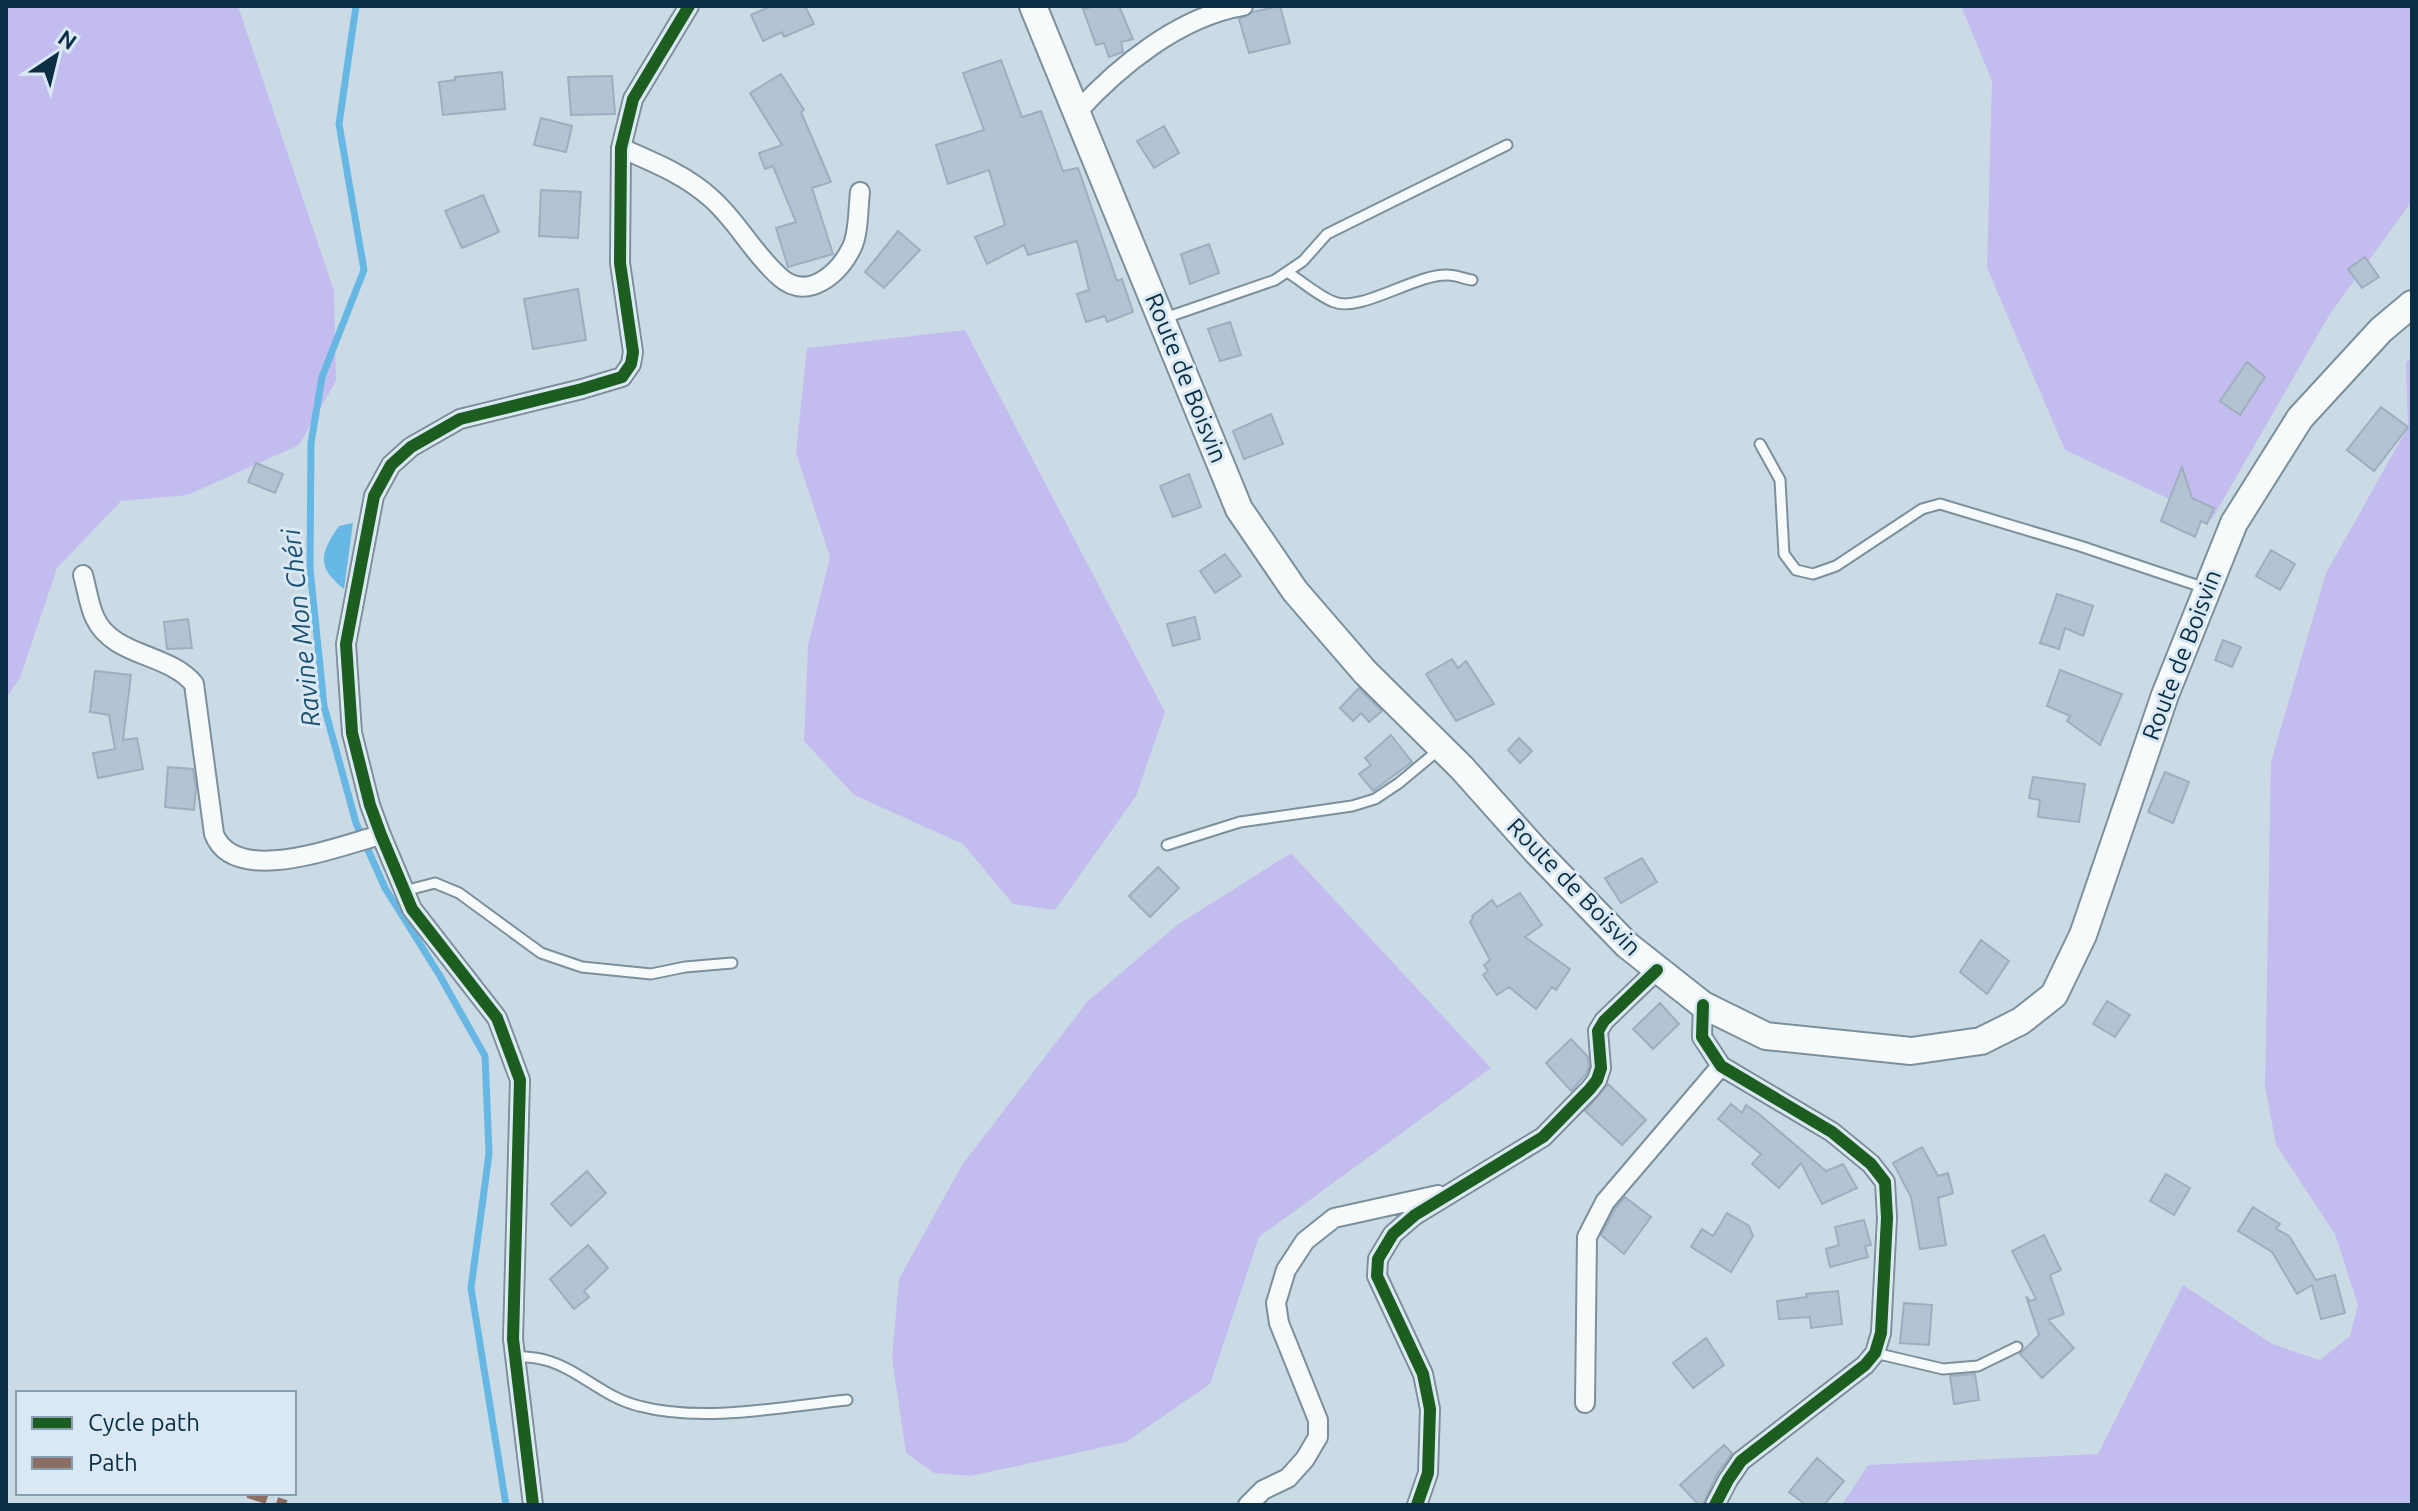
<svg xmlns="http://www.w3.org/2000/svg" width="2418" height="1511" font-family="Ubuntu,sans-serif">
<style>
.green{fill:#c3bdef}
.water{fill:#67b7e4}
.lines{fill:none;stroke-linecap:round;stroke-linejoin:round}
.stream{stroke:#67b7e4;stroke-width:7}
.building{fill:#b3c3d3;stroke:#9eaebf;stroke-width:2}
.lane-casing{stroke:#7c909c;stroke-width:13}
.street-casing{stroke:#7c909c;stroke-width:22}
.secondary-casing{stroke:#7c909c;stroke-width:30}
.lane{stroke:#f7fafb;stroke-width:9}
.street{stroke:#f7fafb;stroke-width:18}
.secondary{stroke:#f7fafb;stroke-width:26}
.quiet{stroke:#8d6e63;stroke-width:10;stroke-dasharray:20 10;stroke-linecap:butt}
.cycleway-casing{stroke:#d9e8f3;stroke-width:17}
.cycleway{stroke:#1b5e20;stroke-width:12}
.labels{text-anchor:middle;stroke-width:6;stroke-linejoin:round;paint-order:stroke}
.street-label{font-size:24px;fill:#0a2e43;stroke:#d9e8f3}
.water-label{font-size:26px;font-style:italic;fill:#1a5171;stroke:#d9e8f3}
</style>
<rect width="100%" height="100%" fill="#cbdbe6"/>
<path class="green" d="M 6,6 L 238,6 L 334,291 L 336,381 L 299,445 L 188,495 L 121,501 L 57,568 L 20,678 L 6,698 Z
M 1961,6 L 2412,6 L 2412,201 L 2330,314 L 2212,519 L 2065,450 L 1987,268 L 1992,81 Z
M 965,330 L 1165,712 L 1136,796 L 1055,910 L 1013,904 L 963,844 L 854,795 L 804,741 L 808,645 L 830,557 L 796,453 L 807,348 Z
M 2412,357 L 2412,1505 L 1842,1505 L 1868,1465 L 2098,1454 L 2183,1285 L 2272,1344 L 2320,1360 L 2350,1336 L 2358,1305 L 2335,1234 L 2276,1145 L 2265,1086 L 2271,762 L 2326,573 L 2408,427 L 2406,362 Z
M 1291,853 L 1491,1068 L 1259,1237 L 1210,1384 L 1126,1442 L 971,1476 L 934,1473 L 906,1453 L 892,1358 L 899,1279 L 962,1165 L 1087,1002 L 1177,925 Z"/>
<path class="water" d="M 353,523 L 344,589 C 316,567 320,553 339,526 Z"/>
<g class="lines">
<path class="stream" d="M 356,6 L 339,124 L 364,270 L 322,377 L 311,443 L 310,568 L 324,706 L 356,823 L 385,888 L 440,976 L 485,1056 L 489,1154 L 471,1288 L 506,1505"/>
</g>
<path class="building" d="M 771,6 L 805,6 L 814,24 L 784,37 L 782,32 L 763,41 L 751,15 Z
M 1096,6 L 1119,6 L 1133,39 L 1121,42 L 1123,52 L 1109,57 L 1104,43 L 1096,45 L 1083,9 Z
M 1280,6 L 1290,43 L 1249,53 L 1239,19 L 1253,12 Z
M 1001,60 L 1022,117 L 1041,111 L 1063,171 L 1078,168 L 1117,281 L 1122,279 L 1133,312 L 1107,322 L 1105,316 L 1086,322 L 1077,294 L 1089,290 L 1077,241 L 1028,255 L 1024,245 L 987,264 L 975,237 L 1005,225 L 989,170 L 948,184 L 936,145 L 984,130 L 963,73 Z
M 502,72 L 505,109 L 443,115 L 439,82 L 455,80 L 455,77 Z
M 781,74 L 804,110 L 801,112 L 831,182 L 812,188 L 833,254 L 788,267 L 776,228 L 796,222 L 773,166 L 765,169 L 759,153 L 782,145 L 750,93 Z
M 612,76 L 615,114 L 571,115 L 568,77 Z
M 541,118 L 572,126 L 566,152 L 534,145 Z
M 1164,126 L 1179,153 L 1154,168 L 1137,141 Z
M 541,190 L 581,192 L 578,238 L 539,236 Z
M 483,195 L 499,232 L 462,248 L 445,211 Z
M 898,231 L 920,250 L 884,288 L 865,272 Z
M 1209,244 L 1219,273 L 1190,284 L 1181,254 Z
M 2365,257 L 2379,277 L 2362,288 L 2348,269 Z
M 578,289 L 586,340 L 533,349 L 524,299 Z
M 1230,322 L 1241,355 L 1220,361 L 1208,329 Z
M 2247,362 L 2265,377 L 2240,415 L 2220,401 Z
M 2381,407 L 2408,427 L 2374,471 L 2347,450 Z
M 1271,414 L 1283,444 L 1244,459 L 1233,431 Z
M 256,463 L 283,474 L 275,493 L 248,482 Z
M 2182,467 L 2192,498 L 2214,508 L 2207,524 L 2201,521 L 2195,537 L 2161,521 Z
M 1189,474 L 1201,507 L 1173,517 L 1160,486 Z
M 2271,550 L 2295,564 L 2280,590 L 2256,576 Z
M 1225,554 L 1241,576 L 1215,593 L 1200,571 Z
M 2057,594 L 2093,606 L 2083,636 L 2065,628 L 2059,649 L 2040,643 Z
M 1195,617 L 1200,639 L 1173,646 L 1167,624 Z
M 188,619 L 192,648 L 167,649 L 164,622 Z
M 2223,640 L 2241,647 L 2232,667 L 2215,660 Z
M 1452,659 L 1458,668 L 1466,661 L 1494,704 L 1456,721 L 1426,674 Z
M 2060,670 L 2122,694 L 2100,745 L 2067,721 L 2070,716 L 2047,706 Z
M 95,671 L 131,675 L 123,740 L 137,738 L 143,769 L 98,778 L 93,753 L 115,749 L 109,715 L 90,712 Z
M 1359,688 L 1382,711 L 1369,722 L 1361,713 L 1353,721 L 1340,708 Z
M 1391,735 L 1412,762 L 1373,791 L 1359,774 L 1371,765 L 1365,758 Z
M 1519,738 L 1532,751 L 1520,763 L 1508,750 Z
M 168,767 L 193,769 L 196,788 L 194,810 L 165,807 Z
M 2165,772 L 2189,782 L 2173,823 L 2148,812 Z
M 2033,777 L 2085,784 L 2079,822 L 2038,817 L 2040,800 L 2029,798 Z
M 1642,858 L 1657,882 L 1621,903 L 1605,878 Z
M 1158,867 L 1179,888 L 1150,917 L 1129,896 Z
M 1520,893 L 1542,925 L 1525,937 L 1570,969 L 1556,990 L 1552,987 L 1536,1009 L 1509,987 L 1497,995 L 1483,975 L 1488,971 L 1484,965 L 1490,960 L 1470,922 L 1473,918 L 1472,916 L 1492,900 L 1497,907 Z
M 1981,940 L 2009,961 L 1987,994 L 1960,972 Z
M 2107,1001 L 2130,1015 L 2115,1037 L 2093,1024 Z
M 1660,1003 L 1679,1024 L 1653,1049 L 1633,1029 Z
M 1571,1039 L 1588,1057 L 1589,1067 L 1586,1074 L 1571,1091 L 1546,1063 Z
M 1608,1084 L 1646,1120 L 1622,1145 L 1585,1111 Z
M 1731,1104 L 1742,1113 L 1746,1105 L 1759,1114 L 1826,1171 L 1843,1164 L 1857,1188 L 1822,1204 L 1801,1163 L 1779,1188 L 1752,1164 L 1761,1154 L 1718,1119 Z
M 1922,1147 L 1938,1176 L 1948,1173 L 1953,1193 L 1938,1198 L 1946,1245 L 1920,1249 L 1911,1197 L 1893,1163 Z
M 587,1171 L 606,1193 L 571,1226 L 551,1204 Z
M 2166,1174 L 2190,1188 L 2174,1215 L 2150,1201 Z
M 1625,1197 L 1651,1217 L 1624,1254 L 1601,1235 L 1615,1209 Z
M 2253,1207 L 2280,1224 L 2276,1229 L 2289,1236 L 2316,1280 L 2335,1275 L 2345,1313 L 2321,1319 L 2312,1285 L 2297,1294 L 2272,1252 L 2238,1231 Z
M 1727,1213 L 1749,1226 L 1753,1236 L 1731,1272 L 1691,1247 L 1702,1229 L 1713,1236 Z
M 1864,1220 L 1871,1245 L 1865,1246 L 1868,1257 L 1830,1267 L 1826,1249 L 1839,1245 L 1835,1227 Z
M 2044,1235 L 2061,1270 L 2050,1275 L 2064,1314 L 2048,1320 L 2074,1348 L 2042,1378 L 2020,1354 L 2039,1335 L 2026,1296 L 2030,1301 L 2036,1299 L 2012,1251 Z
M 588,1245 L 608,1268 L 584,1291 L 589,1297 L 574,1309 L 550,1279 Z
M 1838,1291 L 1842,1324 L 1811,1328 L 1810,1317 L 1779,1319 L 1777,1301 L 1807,1297 L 1806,1294 Z
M 1904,1303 L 1932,1305 L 1929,1345 L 1900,1343 Z
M 1706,1338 L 1724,1365 L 1693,1388 L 1673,1363 Z
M 1975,1374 L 1979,1400 L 1954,1404 L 1950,1376 Z
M 1724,1445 L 1732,1453 L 1717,1474 L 1703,1505 L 1699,1505 L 1680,1485 Z
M 1817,1458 L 1844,1481 L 1824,1505 L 1806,1505 L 1789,1492 Z"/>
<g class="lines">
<g class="lane-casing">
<path id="lane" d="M 1287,272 C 1302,281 1318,296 1334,302 C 1361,313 1417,273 1448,275 C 1456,275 1464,279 1472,280
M 1165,318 L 1275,280 L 1303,261 L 1327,234 L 1507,145
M 1760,444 L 1780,480 L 1784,554 L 1796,570 L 1813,574 L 1836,566 L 1922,509 L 1940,504 L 2080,546 L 2205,588
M 1167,845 L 1240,822 L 1352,806 L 1375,799 L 1399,783 L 1441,748
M 404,891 L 435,883 L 459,893 L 541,953 L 582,967 L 651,974 L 685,967 L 732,963
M 1875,1353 L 1943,1369 L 1978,1366 L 2017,1347
M 515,1356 C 524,1357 536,1357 545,1360 C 579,1369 604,1398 639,1406 C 703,1423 781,1407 847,1400"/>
</g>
<g class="street-casing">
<path id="street" d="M 1077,112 C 1119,66 1179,17 1243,6
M 621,148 C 653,162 686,175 712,199 C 738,222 754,255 781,278 C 808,301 839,274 852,247 C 859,232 858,208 860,192
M 83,575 C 87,589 89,606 95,618 C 113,657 169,653 194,684 L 214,834 C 235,888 341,845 381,835
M 1703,1005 L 1702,1037 L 1721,1066 L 1832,1132 L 1871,1164 L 1885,1182 L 1887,1218 L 1881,1333 L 1875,1353 L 1865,1365 L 1741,1461 L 1728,1480 L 1715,1505
M 1585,1403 L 1587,1237 L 1605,1202 L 1721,1066
M 533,1505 L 513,1339 L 520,1080 L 497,1018 L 412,909 L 381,835 L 370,805 L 352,733 L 346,644 L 374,496 L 391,465 L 411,447 L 460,419 L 582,389 L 622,377 L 631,364 L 633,352 L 620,263 L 621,148 L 633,99 L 689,6
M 1248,1505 L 1263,1490 L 1288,1478 L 1305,1459 L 1318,1437 L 1318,1420 L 1279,1323 L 1276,1303 L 1286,1270 L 1305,1241 L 1334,1218 L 1438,1195
M 1417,1505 L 1428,1473 L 1430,1409 L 1423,1374 L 1377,1276 L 1378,1259 L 1393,1234 L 1415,1215 L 1543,1137 L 1590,1089 L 1597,1080 L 1601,1068 L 1598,1031 L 1604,1021 L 1657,970"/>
</g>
<g class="secondary-casing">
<path id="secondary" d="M 1033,6 L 1239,509 L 1295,591 L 1365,672 L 1462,768 L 1537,852 L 1627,945 L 1703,1005 L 1766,1036 L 1911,1051 L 1981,1041 L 2021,1021 L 2054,995 L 2083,935 L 2165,695 L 2234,523 L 2300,418 L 2381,330 L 2412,304"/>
</g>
<use href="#lane" class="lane"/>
<use href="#street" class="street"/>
<use href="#secondary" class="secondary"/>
<path class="quiet" d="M 248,1493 L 286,1505"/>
<g class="cycleway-casing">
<path id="cycleway" d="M 1703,1005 L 1702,1037 L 1721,1066 L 1832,1132 L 1871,1164 L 1885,1182 L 1887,1218 L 1881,1333 L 1875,1353 L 1865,1365 L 1741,1461 L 1728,1480 L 1715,1505
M 533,1505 L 513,1339 L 520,1080 L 497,1018 L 412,909 L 381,835 L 370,805 L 352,733 L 346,644 L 374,496 L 391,465 L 411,447 L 460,419 L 582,389 L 622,377 L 631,364 L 633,352 L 620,263 L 621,148 L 633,99 L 689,6
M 1417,1505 L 1428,1473 L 1430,1409 L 1423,1374 L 1377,1276 L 1378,1259 L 1393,1234 L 1415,1215 L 1543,1137 L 1590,1089 L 1597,1080 L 1601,1068 L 1598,1031 L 1604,1021 L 1657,970"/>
</g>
<use href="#cycleway" class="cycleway"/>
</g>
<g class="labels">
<g class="street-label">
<text transform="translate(1186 378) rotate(68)" y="8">Route de Boisvin</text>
<text transform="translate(2182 655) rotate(-69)" y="8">Route de Boisvin</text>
<text transform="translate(1574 887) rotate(46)" y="8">Route de Boisvin</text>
</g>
<g class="water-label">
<text transform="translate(301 628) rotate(-96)" y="9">Ravine Mon Chéri</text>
</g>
</g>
<rect width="2418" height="1511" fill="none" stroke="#0a2e43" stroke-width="16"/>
<rect x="16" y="1391" width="280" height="104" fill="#d9e8f3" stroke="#869ead" stroke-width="2"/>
<rect x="32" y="1417" width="40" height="12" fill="#1b5e20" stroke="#869ead" stroke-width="2"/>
<text x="88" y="1431" font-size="24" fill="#0a2e43">Cycle path</text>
<rect x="32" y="1457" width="40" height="12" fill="#8d6e63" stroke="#869ead" stroke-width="2"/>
<text x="88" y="1471" font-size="24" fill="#0a2e43">Path</text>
<g transform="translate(56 56) rotate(35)" stroke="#d9e8f3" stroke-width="6" paint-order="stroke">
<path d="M0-6L14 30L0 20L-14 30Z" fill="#0a2e43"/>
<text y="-12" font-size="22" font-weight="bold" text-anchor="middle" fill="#0a2e43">N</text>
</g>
</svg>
